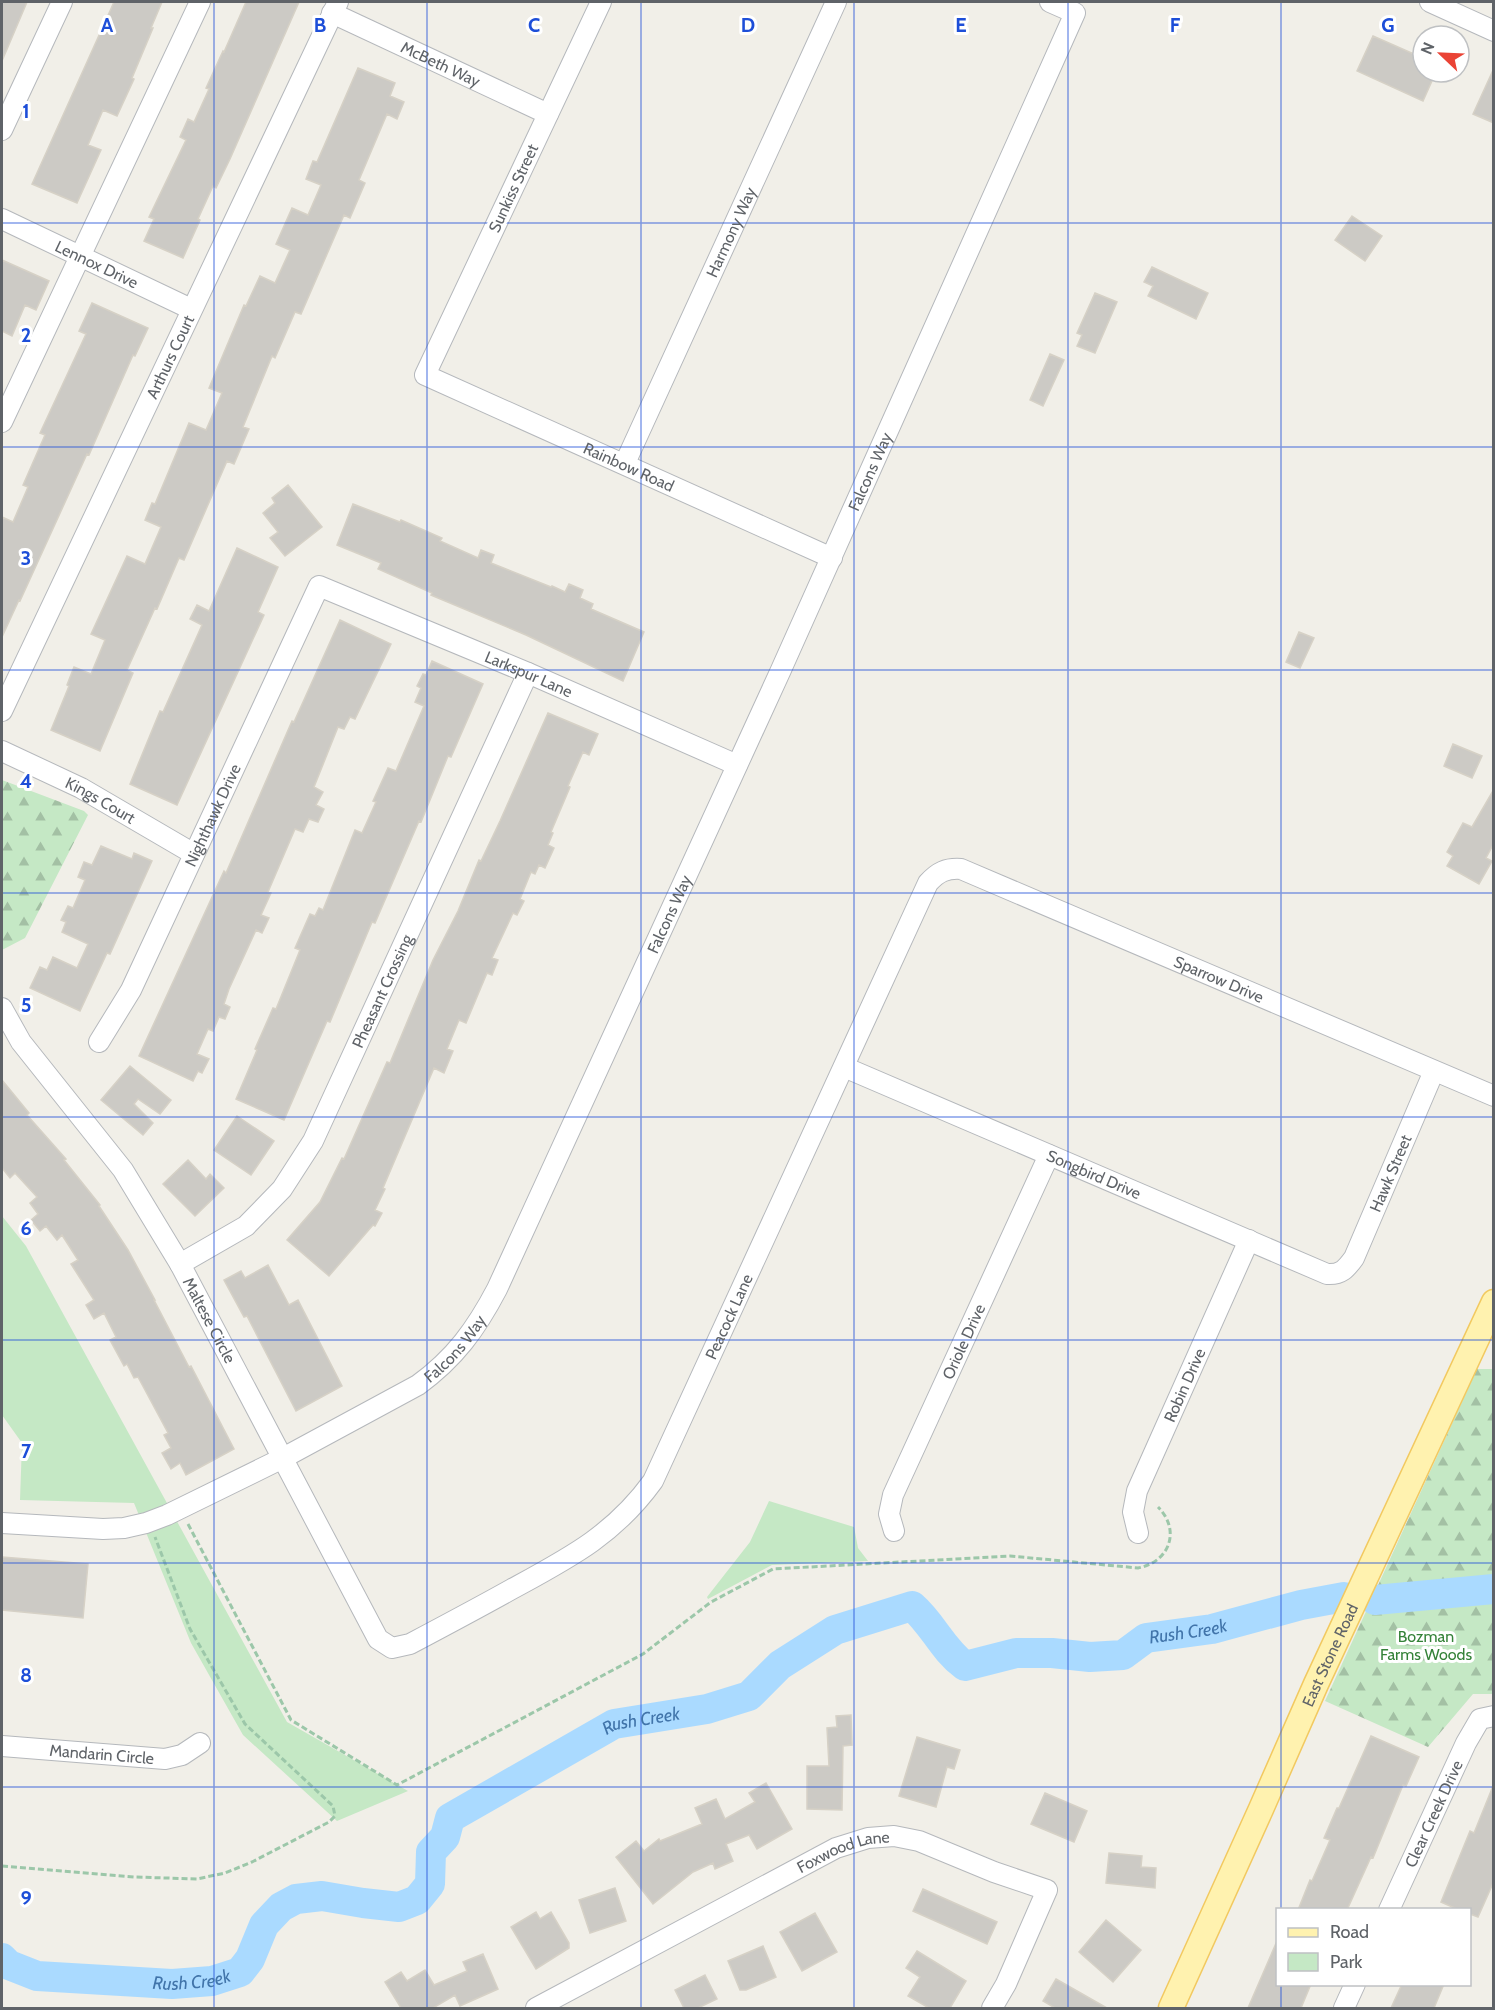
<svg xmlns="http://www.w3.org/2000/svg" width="1495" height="2010" font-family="Cabin,sans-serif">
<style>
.green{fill:#c5e8c5}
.forest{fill:url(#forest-firs)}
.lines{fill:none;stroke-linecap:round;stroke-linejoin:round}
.river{stroke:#aadaff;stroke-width:30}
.building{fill:#cccac5;stroke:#d6d1c6;stroke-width:1.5}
.minor-casing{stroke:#b5b8bc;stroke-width:22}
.major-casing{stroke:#f2c960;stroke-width:27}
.path{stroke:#9cc7a9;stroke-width:3;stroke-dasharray:6 3;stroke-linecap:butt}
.minor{stroke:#fff;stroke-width:20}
.major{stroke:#fff2af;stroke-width:24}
.grid{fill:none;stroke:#1d4ed8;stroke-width:1.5;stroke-opacity:0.55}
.labels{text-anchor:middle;stroke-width:6;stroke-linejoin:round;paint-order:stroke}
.street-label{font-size:16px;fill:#5f6368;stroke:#fff}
.park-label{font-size:16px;fill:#348238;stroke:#fff}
.water-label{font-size:18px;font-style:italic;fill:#4174aa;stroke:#fff}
.grid-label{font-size:20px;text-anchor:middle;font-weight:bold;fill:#1d4ed8;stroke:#fff;stroke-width:6;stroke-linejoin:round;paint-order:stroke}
</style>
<defs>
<pattern id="forest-firs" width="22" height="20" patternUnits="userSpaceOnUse" patternTransform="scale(1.5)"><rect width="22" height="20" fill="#c5e8c5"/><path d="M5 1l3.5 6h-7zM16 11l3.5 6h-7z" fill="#a3c0a4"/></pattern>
</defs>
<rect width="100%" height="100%" fill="#f1efe8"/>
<path class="green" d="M 2,1216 L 26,1246 L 287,1722 L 408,1791 L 337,1821 L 243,1735 L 191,1643 L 134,1503 L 20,1500 L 22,1443 L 2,1415 Z
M 769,1501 L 854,1527 L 858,1548 L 868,1561 L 772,1565 L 708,1599 L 707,1597 L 750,1542 Z"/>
<path class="forest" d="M 2,780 L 84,811 L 88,815 L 25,938 L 2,950 Z
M 1477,1369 L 1493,1369 L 1493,1694 L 1473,1694 L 1428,1747 L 1325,1701 Z"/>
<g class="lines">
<g class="river">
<path d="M 1375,1600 L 1494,1589"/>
<path id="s1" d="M 2,1958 L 9,1965 L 37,1976 L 172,1984 L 212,1981 L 240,1972 L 250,1959 L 264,1925 L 281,1907 L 296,1899 L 322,1896 L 363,1903 L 399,1907 L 417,1900 L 430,1884 L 431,1852 L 445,1837 L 450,1818 L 614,1724 L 707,1709 L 749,1696 L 780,1665 L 835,1630 L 912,1606 C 933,1624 942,1649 965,1666 L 1016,1653 L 1052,1653 L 1090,1657 L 1123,1655 L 1146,1638 L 1212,1629 L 1301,1605 L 1344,1597"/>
</g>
</g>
<path class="building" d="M 2,2 L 27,2 L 2,61 Z
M 114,2 L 162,2 L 151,28 L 153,28 L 132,78 L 134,79 L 117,116 L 103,110 L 88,145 L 101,150 L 77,203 L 32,184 Z
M 246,2 L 299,2 L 230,159 L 216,188 L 213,186 L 198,219 L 200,220 L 183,258 L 144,241 L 154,219 L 149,217 L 186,140 L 180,137 L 188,119 L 194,122 L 209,89 L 206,88 L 223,51 L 224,52 Z
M 1373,36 L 1423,58 L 1423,72 L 1436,72 L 1423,101 L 1357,71 Z
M 358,68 L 395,83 L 390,96 L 404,102 L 397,119 L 387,114 L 359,180 L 365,183 L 350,218 L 344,215 L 301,314 L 295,312 L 275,358 L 272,356 L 243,427 L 249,429 L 234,464 L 227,461 L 184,560 L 179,558 L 157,609 L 155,608 L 127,670 L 133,673 L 100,751 L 51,730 L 69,686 L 67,685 L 74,667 L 91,674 L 105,640 L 91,634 L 127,556 L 145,564 L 161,527 L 145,520 L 152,503 L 155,504 L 189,423 L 206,430 L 222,393 L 209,388 L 244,305 L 246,306 L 260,276 L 275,283 L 290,250 L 276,244 L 292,208 L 308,215 L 321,185 L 306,179 L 313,161 L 317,162 Z
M 1494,68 L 1494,123 L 1473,114 Z
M 1352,216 L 1382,236 L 1365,261 L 1335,240 Z
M 2,260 L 49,281 L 36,310 L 25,305 L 12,336 L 2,331 Z
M 1152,267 L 1208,293 L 1196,319 L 1148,296 L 1153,286 L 1144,282 Z
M 1095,293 L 1117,302 L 1095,353 L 1077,346 L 1082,335 L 1077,333 Z
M 92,303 L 148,328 L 135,356 L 133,355 L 89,455 L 87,454 L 20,601 L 19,600 L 2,637 L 2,517 L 13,522 L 28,487 L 23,485 L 45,435 L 40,433 L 86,334 L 79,331 Z
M 1050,354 L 1064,360 L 1043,406 L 1030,400 Z
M 288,485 L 322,527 L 285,556 L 270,538 L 278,532 L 263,513 L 275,503 L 272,498 Z
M 353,504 L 400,522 L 401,520 L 442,538 L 440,541 L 478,558 L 481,550 L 494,555 L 491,563 L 551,587 L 552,586 L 565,592 L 569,584 L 583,590 L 580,598 L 593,604 L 591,609 L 644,632 L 623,681 L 526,635 L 431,595 L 432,593 L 378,569 L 381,563 L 337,545 Z
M 237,548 L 278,567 L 258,612 L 264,615 L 177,805 L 130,784 L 160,711 L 163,712 L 202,625 L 190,619 L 197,605 L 209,611 Z
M 340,620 L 391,644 L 355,719 L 350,717 L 344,729 L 338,727 L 314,787 L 323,792 L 316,805 L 324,809 L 318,822 L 309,819 L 303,832 L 295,829 L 268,892 L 271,893 L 261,915 L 269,918 L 262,933 L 256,930 L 229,989 L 224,1004 L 230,1007 L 225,1019 L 219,1017 L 213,1031 L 208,1029 L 197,1054 L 209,1059 L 202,1073 L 198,1071 L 193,1081 L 139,1056 L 224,871 L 226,873 L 292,721 L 294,722 Z
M 1299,632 L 1314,638 L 1300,668 L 1286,662 Z
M 432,661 L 483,684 L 451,757 L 448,756 L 421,822 L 419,821 L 375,923 L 372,922 L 330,1022 L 327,1021 L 284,1120 L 236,1099 L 257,1050 L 255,1049 L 273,1008 L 276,1009 L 300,950 L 295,948 L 310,914 L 315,916 L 319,908 L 323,910 L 355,830 L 362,833 L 376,802 L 373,801 L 388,768 L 396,771 L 424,706 L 415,702 L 421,688 L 417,686 L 423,674 L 426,675 Z
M 548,713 L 598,734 L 589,755 L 583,752 L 568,786 L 570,787 L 551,832 L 553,833 L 548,845 L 554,848 L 545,868 L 539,865 L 535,874 L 531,872 L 520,899 L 524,901 L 517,915 L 513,913 L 492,958 L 498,960 L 492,975 L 487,973 L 466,1023 L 459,1020 L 447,1049 L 453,1051 L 444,1073 L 434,1068 L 383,1188 L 385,1189 L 375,1210 L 382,1213 L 375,1226 L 373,1225 L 329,1276 L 287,1240 L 320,1202 L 342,1158 L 344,1159 L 387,1062 L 390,1063 L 433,960 L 458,911 L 479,860 L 481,861 L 500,821 Z
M 1453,744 L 1482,756 L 1472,778 L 1444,766 Z
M 1494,789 L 1494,843 L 1486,858 L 1492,861 L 1479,884 L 1447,866 L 1453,856 L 1447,852 L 1463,823 L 1472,827 Z
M 101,846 L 132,859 L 134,853 L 152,861 L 110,954 L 107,953 L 80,1011 L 30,988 L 40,967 L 47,970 L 53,957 L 77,968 L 88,944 L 62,932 L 66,922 L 61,920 L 68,906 L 73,908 L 85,880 L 78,877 L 84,862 L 92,865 Z
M 130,1066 L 171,1100 L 160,1114 L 138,1099 L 134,1104 L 153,1123 L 143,1135 L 101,1100 Z
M 2,1080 L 29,1113 L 27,1115 L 66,1159 L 64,1160 L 100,1205 L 99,1206 L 128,1250 L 155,1300 L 154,1300 L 189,1367 L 191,1366 L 234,1449 L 186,1475 L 180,1463 L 171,1469 L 162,1453 L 171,1448 L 164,1435 L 168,1433 L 138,1377 L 134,1378 L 127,1364 L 124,1366 L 110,1340 L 116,1337 L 104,1313 L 94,1319 L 86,1305 L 94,1300 L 71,1264 L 78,1260 L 62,1235 L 57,1240 L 46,1226 L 40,1231 L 31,1220 L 38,1214 L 30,1203 L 37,1197 L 15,1173 L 10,1178 L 2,1168 Z
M 237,1116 L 274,1141 L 251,1175 L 214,1150 Z
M 188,1160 L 206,1179 L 210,1174 L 224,1188 L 195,1216 L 163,1184 Z
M 268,1265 L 289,1305 L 298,1300 L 342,1386 L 296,1411 L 247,1316 L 244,1317 L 224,1280 L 241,1271 L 245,1278 Z
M 2,1557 L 88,1564 L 83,1618 L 2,1610 Z
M 851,1715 L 852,1745 L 843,1746 L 842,1810 L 807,1809 L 807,1766 L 829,1766 L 827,1728 L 837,1727 L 836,1716 Z
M 1371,1736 L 1419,1757 L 1406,1786 L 1403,1785 L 1373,1858 L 1371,1857 L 1347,1910 L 1298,1910 L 1310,1880 L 1312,1881 L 1330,1840 L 1324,1838 L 1337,1808 L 1339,1808 Z
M 917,1737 L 960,1750 L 954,1769 L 947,1767 L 936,1807 L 899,1796 Z
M 766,1783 L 792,1829 L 757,1849 L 749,1835 L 726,1844 L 733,1861 L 715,1869 L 713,1863 L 693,1872 L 653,1904 L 616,1857 L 636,1841 L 644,1851 L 659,1839 L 660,1841 L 702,1824 L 695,1808 L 716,1799 L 725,1819 L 755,1802 L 749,1793 Z
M 1493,1786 L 1494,1881 L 1478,1917 L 1470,1914 L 1470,1910 L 1459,1910 L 1441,1902 L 1470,1831 L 1474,1833 Z
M 1045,1793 L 1087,1811 L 1074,1842 L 1031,1824 Z
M 1109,1853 L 1142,1856 L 1141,1867 L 1156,1868 L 1155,1888 L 1106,1883 Z
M 615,1888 L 626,1921 L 590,1933 L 579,1900 Z
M 923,1889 L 997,1922 L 987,1944 L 913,1911 Z
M 536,1912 L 540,1919 L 551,1912 L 569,1943 L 569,1948 L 536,1969 L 511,1927 Z
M 815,1913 L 837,1952 L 802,1971 L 780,1932 Z
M 1106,1920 L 1141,1950 L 1113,1982 L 1079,1952 Z
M 1277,1941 L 1278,1984 L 1311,1984 L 1301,2008 L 1248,2008 Z
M 763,1946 L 776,1977 L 746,1990 L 740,1990 L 728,1961 Z
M 917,1951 L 966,1981 L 950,2008 L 929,2008 L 908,1996 L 920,1977 L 906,1968 Z
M 483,1954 L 498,1989 L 460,2006 L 455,1995 L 433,2008 L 401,2008 L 385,1982 L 401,1972 L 407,1981 L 425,1970 L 434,1985 L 467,1971 L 463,1962 Z
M 705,1975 L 717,1999 L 698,2008 L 684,2008 L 675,1990 Z
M 1056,1979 L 1107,2008 L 1055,2008 L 1043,2001 Z
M 1402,1984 L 1444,1984 L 1434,2008 L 1391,2008 Z"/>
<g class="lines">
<g class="minor-casing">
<g id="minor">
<path id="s2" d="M 601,2 L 425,375 L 832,558"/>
<path d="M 1430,2 L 1494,31"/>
<path id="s3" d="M 332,13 L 548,114"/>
<path d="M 2,130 L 62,2"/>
<path id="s4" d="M 2,219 L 191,309"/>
<path d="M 2,422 L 200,2"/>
<path id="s5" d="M 625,463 L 836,2"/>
<path id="s6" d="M 2,711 L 338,2"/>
<path id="s7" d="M 2,751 L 81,788 L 194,854"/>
<path id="s8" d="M 2,1008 L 21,1042 L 123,1170 L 180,1264 L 378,1639 L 392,1648 L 410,1644 C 444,1626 478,1608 512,1589 C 569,1558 614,1535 653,1481 L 928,883 C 938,872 946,868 961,869 L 1494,1096"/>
<path id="s9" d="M 99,1042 L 131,990 L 319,586 L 528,673 L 737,765"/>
<path id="s10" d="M 844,1067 L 1327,1274 C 1341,1275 1346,1269 1354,1258 L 1434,1071"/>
<path id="s11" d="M 180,1264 L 246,1226 L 282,1189 L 313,1141 L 528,673"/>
<path id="s12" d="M 2,1523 L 103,1529 L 124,1528 L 146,1523 L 167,1515 L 283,1458 L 418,1385 C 455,1358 476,1329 497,1289 L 780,672 L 1075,13 L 1050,2"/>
<path id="s13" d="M 894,1531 L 889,1514 L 893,1495 L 1049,1155"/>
<path id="s14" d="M 1138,1533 L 1133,1512 L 1137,1491 L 1249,1240"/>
<path id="s15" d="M 2,1746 L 165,1759 L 182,1755 L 200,1743"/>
<path id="s16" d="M 1389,1910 L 1466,1743 L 1480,1719 L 1494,1716"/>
<path id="s17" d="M 536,2008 L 836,1848 L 868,1838 L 894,1836 L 919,1841 L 994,1872 L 1047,1890 L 1006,1984 L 992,2008"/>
<path d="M 1344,2008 L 1355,1984"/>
</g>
</g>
<g class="major-casing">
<g id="major">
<path id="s18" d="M 1171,2008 L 1261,1809 L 1316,1684 L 1494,1302"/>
</g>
</g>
<path class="path" d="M 188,1524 L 291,1720 L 397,1785 L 643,1654 L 711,1602 L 773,1569 L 1010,1556 L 1138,1568 C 1170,1562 1181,1530 1158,1507
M 2,1866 L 135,1877 L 197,1879 L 225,1873 L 252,1862 L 329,1822 L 335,1816 L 333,1806 L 245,1724 L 190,1629 L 155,1537"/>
<use href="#minor" class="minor"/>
<use href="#major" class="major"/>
</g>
<path class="grid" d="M 214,2 L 214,2008M 427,2 L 427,2008M 641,2 L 641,2008M 854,2 L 854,2008M 1068,2 L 1068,2008M 1281,2 L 1281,1910M 2,223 L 1494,223M 2,447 L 1494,447M 2,670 L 1494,670M 2,893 L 1494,893M 2,1117 L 1494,1117M 2,1340 L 1494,1340M 2,1563 L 1494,1563M 2,1787 L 1494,1787M 1281,1984 L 1281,2008"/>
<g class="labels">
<g class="street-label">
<text dy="6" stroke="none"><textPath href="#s3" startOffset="120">McBeth Way</textPath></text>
<text transform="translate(513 188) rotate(-65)" y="6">Sunkiss Street</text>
<text dy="6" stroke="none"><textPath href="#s5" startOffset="254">Harmony Way</textPath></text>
<text dy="6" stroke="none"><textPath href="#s4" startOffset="105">Lennox Drive</textPath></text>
<text dy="6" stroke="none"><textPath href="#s6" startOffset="392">Arthurs Court</textPath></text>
<text dy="6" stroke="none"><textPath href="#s2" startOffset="636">Rainbow Road</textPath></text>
<text dy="6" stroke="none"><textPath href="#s12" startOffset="1474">Falcons Way</textPath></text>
<text dy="6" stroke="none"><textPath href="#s9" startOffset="734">Larkspur Lane</textPath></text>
<text dy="6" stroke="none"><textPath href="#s7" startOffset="110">Kings Court</textPath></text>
<text dy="6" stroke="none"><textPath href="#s9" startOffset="254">Nighthawk Drive</textPath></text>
<text dy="6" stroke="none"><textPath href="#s12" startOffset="988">Falcons Way</textPath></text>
<text dy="6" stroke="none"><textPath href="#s8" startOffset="2043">Sparrow Drive</textPath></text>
<text dy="6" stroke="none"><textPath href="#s11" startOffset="350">Pheasant Crossing</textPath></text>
<text dy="6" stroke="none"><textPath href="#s10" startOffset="651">Hawk Street</textPath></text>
<text dy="6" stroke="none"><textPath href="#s10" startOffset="272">Songbird Drive</textPath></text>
<text dy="6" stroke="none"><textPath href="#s8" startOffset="1248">Peacock Lane</textPath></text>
<text dy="6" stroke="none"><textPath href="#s8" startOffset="376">Maltese Circle</textPath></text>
<text dy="6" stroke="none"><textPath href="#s13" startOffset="206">Oriole Drive</textPath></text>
<text dy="6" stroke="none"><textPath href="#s12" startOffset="502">Falcons Way</textPath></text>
<text dy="6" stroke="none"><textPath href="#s14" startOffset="159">Robin Drive</textPath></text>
<text dy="6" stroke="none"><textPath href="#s18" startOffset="387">East Stone Road</textPath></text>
<text dy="6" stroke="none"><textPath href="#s15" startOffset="100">Mandarin Circle</textPath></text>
<text dy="6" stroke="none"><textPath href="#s16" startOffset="106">Clear Creek Drive</textPath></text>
<text dy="6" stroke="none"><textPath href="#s17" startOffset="346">Foxwood Lane</textPath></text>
</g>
<g class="park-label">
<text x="1426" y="1642">Bozman<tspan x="1426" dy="18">Farms Woods</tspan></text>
</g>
<g class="water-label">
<text dy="6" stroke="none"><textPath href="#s1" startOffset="1384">Rush Creek</textPath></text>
<text dy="6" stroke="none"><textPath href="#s1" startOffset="772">Rush Creek</textPath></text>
<text dy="6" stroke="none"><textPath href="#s1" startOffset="195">Rush Creek</textPath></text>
</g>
</g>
<g class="grid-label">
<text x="107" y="32">A</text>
<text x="320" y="32">B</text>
<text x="534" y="32">C</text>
<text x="748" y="32">D</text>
<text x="961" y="32">E</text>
<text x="1175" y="32">F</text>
<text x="1388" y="32">G</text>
<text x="26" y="118">1</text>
<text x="26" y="342">2</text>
<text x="26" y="565">3</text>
<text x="26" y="788">4</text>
<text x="26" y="1012">5</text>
<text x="26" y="1235">6</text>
<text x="26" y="1458">7</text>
<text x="26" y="1682">8</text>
<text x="26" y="1905">9</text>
</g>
<rect width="1495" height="2010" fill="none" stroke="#5f6368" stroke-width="6"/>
<rect x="1276" y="1908" width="195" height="78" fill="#ffffff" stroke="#bfc1c3" stroke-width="1.5"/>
<rect x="1288" y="1928" width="30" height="9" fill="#fff2af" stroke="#bfc1c3" stroke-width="1.5"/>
<text x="1330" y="1938" font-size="18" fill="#5f6368">Road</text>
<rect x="1288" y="1953" width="30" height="18" fill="#c5e8c5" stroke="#bfc1c3" stroke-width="1.5"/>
<text x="1330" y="1968" font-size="18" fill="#5f6368">Park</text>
<g transform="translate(1441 54) rotate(293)"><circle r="28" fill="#ffffff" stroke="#bfc1c3" stroke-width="1.5"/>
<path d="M0-4.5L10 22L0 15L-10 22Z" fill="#ea4335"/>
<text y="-9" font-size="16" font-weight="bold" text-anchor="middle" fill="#5f6368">N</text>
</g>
</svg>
